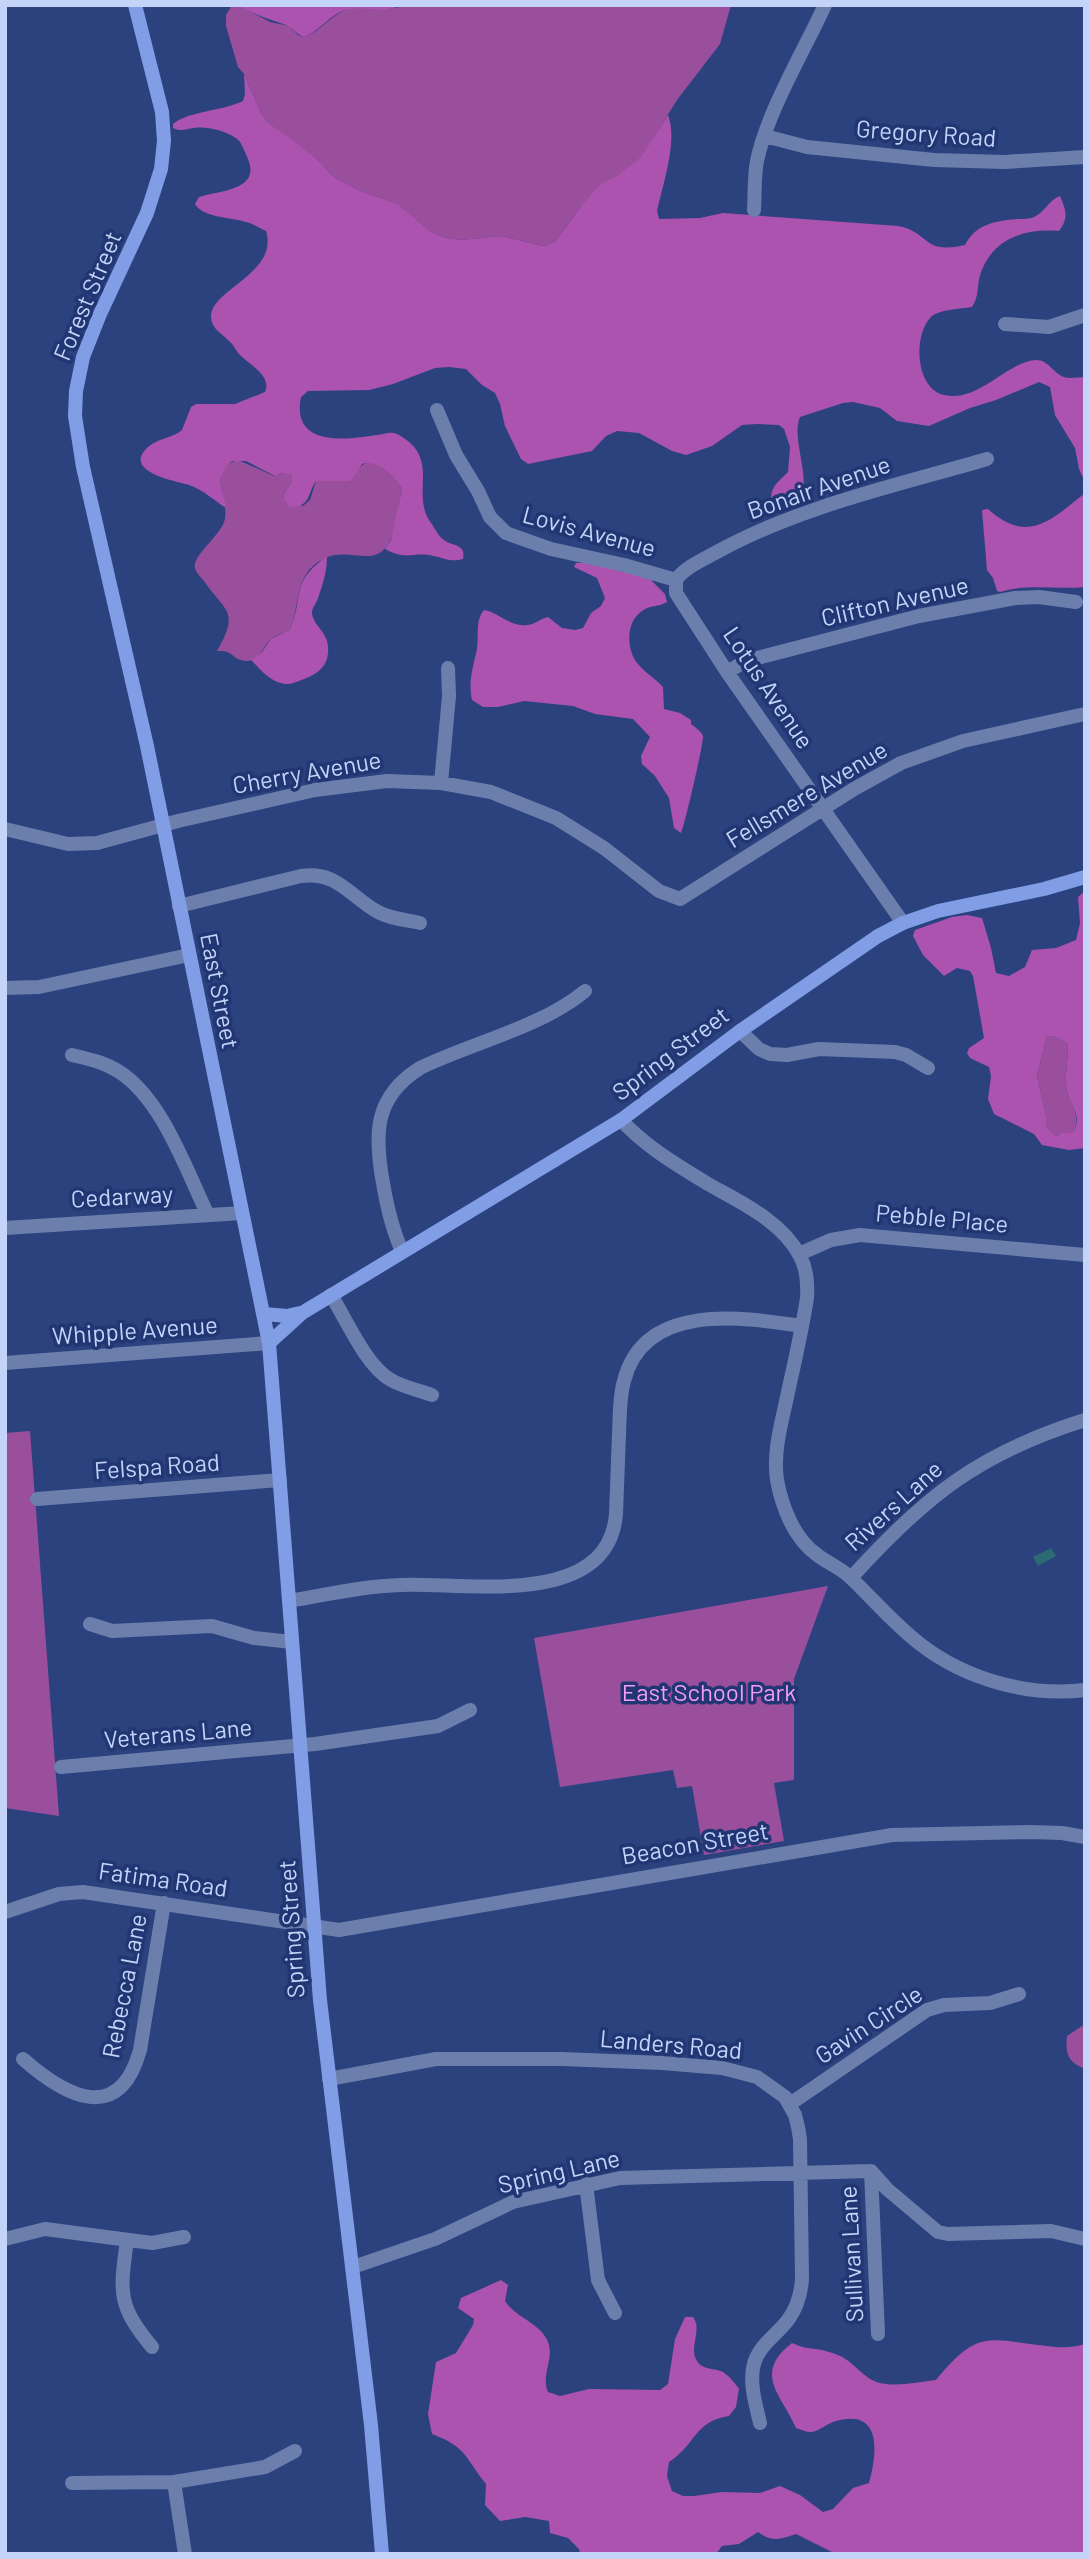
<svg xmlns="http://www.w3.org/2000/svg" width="1090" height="2559" font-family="Barlow,sans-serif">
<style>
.green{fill:#9a4f9c}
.forest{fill:#ab53ae;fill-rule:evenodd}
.water{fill:#2c6b73}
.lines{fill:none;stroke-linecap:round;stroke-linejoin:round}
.street{stroke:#6c7fac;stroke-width:14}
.secondary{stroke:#809de5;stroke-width:14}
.labels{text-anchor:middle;stroke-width:7;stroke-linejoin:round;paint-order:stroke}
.street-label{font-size:24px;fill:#c3d4f8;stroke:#213673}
.park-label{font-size:24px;fill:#f59cf6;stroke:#213673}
</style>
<rect width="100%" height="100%" fill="#2b427f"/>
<path class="green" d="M 232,5 L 238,5 L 270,22 L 289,26 L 298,35 L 304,37 C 319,32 328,19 341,12 C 351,6 384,9 396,8 C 411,1 426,8 441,5 L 731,5 L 720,44 L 677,100 L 641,158 L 581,206 L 555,242 L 543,246 L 502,236 L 461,240 L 443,237 L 428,231 L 398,204 L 358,190 L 333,176 L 316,158 L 291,141 L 267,122 L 261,113 L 244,74 L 238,67 L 226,26 L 226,15 Z
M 238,460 L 274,476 L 281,473 L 293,475 C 293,484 284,489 283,499 L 303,506 L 310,500 L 316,481 L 345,481 L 354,477 C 367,447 389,470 402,489 C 398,505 398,526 390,541 C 373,575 341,536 310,569 C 295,586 299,609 290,630 C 284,634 275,635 270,640 C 262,649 257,665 241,660 C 230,656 232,650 217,651 C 241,610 224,611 204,581 C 201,577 196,573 195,568 C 192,555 221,536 225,519 C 229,496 206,469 238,460 Z
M 1047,1036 L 1056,1037 L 1067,1043 C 1070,1059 1062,1079 1068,1095 C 1073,1108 1081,1117 1073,1133 L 1061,1133 L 1056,1136 L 1046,1127 L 1046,1115 L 1037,1076 Z
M 30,1431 L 59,1816 L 5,1808 L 5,1433 Z
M 828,1586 L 794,1679 L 794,1780 L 774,1783 L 784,1841 L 704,1855 L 692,1786 L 677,1788 L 673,1770 L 560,1787 L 534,1638 Z
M 1085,2024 L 1085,2069 C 1068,2062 1065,2054 1067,2036 Z"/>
<path class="forest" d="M 238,5 L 402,5 C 384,14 365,6 346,10 C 333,12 320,31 304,37 C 296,34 293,28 286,25 C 268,19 255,15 238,5 Z
M 244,74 L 261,113 L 267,122 L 316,158 L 333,176 L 358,190 L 398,204 L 429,231 L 443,237 L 461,240 L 502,236 L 543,246 L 555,242 L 581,206 L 601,184 L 617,176 L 641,157 L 668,115 C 678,140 663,184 657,211 L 659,219 L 700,218 L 723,213 L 898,226 C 930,232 922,255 965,245 C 976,224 995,221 1017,219 C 1023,219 1030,219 1034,217 C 1045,212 1049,200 1060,196 C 1066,210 1069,218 1059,231 C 1024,228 992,239 980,275 C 977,286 979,297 972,307 C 961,309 940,309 931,317 C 913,335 915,388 944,395 C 979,403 1008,360 1037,360 C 1048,360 1053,373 1064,377 C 1069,379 1078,377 1085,377 L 1085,482 L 1079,469 L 1075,448 L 1055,415 L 1050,387 L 1039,382 L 996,400 L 970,408 L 929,426 L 897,421 L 880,408 L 853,402 L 843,403 L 800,417 C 790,440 815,485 797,502 L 788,503 L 778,510 L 773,507 C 767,489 777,483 788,472 L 790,447 L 784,429 L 779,425 L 757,424 L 742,425 L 712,446 L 686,455 L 672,451 L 639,433 L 617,431 L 606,436 L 592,451 L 528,464 L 521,459 L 505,426 L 500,404 L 495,393 L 482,385 L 466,369 L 449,367 L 435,368 L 393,384 L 369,390 L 308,391 L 301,397 C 291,447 345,440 377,435 C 385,434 390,431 397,434 C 443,458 409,493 431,523 C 435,528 438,536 444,540 C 453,547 466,543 463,559 C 450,563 442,557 429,555 C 410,553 406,560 385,549 L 391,540 L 402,489 C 393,476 379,459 362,464 L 354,477 L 349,481 L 316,481 C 307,494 311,507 290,507 L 283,499 C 284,489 294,484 292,475 L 281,473 L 275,476 L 246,461 L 232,461 C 213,478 223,487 226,508 C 214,500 203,490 189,485 C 176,481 121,472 148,447 C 158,438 173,438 182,430 L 191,407 L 196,404 L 235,404 L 265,392 C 272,376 250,365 240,355 C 236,351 234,345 230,342 C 222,333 212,330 211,317 C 210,289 279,274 266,231 C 259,228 254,224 246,222 C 231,217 203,218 195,204 L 199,197 C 215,191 259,191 249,162 C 247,156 243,147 240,142 C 232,132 207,126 194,128 C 186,129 181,132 173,128 L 173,124 C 188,111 223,111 243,101 L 245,94 Z
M 1085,493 L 1085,587 C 1057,590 1027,583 1000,592 L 997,591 L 993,578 L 987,570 L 982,510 L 988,509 C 1028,545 1051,520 1085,493 Z
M 327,556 C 327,571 323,584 318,598 C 317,603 312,607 312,613 C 313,625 327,632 328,646 C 330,669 314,676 296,682 C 291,684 287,685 281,683 C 268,680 260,669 251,660 L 262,652 L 271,639 L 290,630 C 305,594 289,584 327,556 Z
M 576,563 L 593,563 L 650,579 L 665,594 L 667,602 C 659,607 650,605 642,611 C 627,621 626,645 635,660 C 642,671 655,678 663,687 L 664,709 L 680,713 L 691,720 L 691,724 C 696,728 701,731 703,736 C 704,742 684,828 681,833 L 674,828 L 669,798 L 655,776 L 642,764 L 641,756 L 650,737 L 633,719 L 595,714 L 573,706 L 524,701 L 498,707 L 483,707 L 472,700 C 468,680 473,668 477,649 C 479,636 475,620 484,610 C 498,612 510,627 527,625 C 534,625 541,618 548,617 L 562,628 L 575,630 L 583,628 L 591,613 L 601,606 L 605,598 L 597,578 L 574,567 Z
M 1085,891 L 1085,1148 L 1069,1150 L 1042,1145 L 1034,1134 L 994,1114 L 988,1099 L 991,1076 L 989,1067 L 970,1058 L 967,1053 L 969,1048 L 984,1038 L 973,976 L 970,971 L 957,968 L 944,976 L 923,955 L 913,936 L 915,930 L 952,917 L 967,915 L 982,918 L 991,948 L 996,973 L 1009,976 L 1025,967 L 1032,950 L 1056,948 L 1076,940 L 1080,923 L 1078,897 ZM 1047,1036 L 1056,1037 L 1067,1043 C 1070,1060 1062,1078 1068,1095 C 1073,1110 1082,1115 1073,1133 L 1061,1133 L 1056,1136 L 1046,1127 L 1046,1115 L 1037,1076 Z
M 501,2280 L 508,2285 L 505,2301 C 515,2317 537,2322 546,2338 C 557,2356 540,2374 548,2392 L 560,2396 L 589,2389 L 660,2390 L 668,2384 L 675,2339 L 685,2317 L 693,2317 C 703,2330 688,2348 697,2361 C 702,2370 715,2368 723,2372 C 729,2376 735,2383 739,2389 L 736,2407 L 729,2416 C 694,2421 696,2445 669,2462 L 667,2476 L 672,2491 L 683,2496 L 694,2496 L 722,2492 L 760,2493 L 780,2486 L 800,2495 L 823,2512 L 833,2509 L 853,2488 L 869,2483 C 877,2454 883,2408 836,2421 C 828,2423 819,2431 812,2432 C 808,2433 800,2429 796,2428 C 782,2395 752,2374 792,2343 C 809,2351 815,2347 829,2352 C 848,2357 852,2365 866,2376 C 883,2391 915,2382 936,2380 C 978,2329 987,2339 1047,2346 C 1062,2348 1071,2348 1085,2344 L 1085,2554 L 836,2554 L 796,2534 C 780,2539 773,2543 758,2532 L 739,2544 L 722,2546 L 716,2554 L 580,2554 L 579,2549 L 568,2538 L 550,2533 L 549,2521 L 525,2517 L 500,2521 L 485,2505 L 486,2484 C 465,2458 467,2447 432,2434 L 428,2414 L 436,2362 L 456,2353 L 473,2325 L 474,2319 L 458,2308 L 461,2298 Z"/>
<path class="water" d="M 1051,1548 L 1056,1556 L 1038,1566 L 1033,1557 Z"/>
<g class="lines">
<path class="street" d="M 765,136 L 807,147 L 934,160 L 1004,162 L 1085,157
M 754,210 C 755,194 754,176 757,161 C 767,112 804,51 825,5
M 1005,324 L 1049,327 L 1085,315
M 437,410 L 456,455 L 478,491 L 490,517 L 506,533 L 551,549 L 624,565 L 676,580
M 676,580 L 676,593 L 727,672 L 903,923
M 676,580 C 684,568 702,560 715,553 C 800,506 895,486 987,459
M 727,672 L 746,661 L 919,616 L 1015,598 L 1039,597 L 1076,602
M 441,783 L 449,696 L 448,668
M 5,829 L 68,844 L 97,843 L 178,821 L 315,790 L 387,781 L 441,783 L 491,792 L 556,818 L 604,848 L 659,891 L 680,899 L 854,789 L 901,763 L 963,741 L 1085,714
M 179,906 L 301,876 C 338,871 349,896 378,912 C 391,919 406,920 420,923
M 5,988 L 39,987 L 189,955
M 740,1031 L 759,1049 L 770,1054 L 787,1055 L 819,1049 L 895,1052 L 906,1055 L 928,1068
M 72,1055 C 88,1059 104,1062 118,1071 C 162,1098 186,1170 208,1215
M 621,1120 C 646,1147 677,1165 708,1184 C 740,1202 782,1221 800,1256 C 807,1269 808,1283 807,1298 C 802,1331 794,1364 787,1397 C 781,1425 773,1452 777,1480 C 782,1507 794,1538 816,1554 C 827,1563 841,1568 851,1578 C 874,1600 894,1624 920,1644 C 965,1679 1028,1697 1085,1690
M 5,1228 L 242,1213
M 402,1251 C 392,1229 387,1207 383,1183 C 374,1134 374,1097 420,1068 C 471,1043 542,1027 585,991
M 799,1254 L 831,1240 L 860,1235 L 1085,1255
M 331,1295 C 346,1319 366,1366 391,1380 C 403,1387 418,1390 432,1395
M 5,1363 L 269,1343
M 37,1499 L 280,1480
M 851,1578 C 924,1497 979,1453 1085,1420
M 289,1601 C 326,1595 363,1586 401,1585 C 465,1582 608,1610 616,1514 C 617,1488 618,1461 619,1434 C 620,1417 619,1398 624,1381 C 644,1302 741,1317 802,1326
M 90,1624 L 112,1631 L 212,1626 L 254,1638 L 292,1642
M 61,1767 L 315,1744 L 438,1726 L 470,1710
M 5,1912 L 59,1894 L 83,1892 L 339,1930 L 892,1835 L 1030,1832 L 1062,1833 L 1085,1837
M 23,2059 C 65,2096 119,2126 140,2050 L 164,1903
M 329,2079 L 436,2059 L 562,2059 L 662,2063 L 722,2068 L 757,2077 L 785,2097 L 795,2115 L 798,2127 L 800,2139 L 802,2279 C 801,2293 797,2308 788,2320 C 775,2337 757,2346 753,2368 C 750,2387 756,2405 760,2423
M 790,2104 L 927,2010 L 944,2005 L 990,2003 L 1019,1994
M 871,2171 L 887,2189 L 938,2232 L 948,2234 L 1051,2231 L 1085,2239
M 871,2171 L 878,2334
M 586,2184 L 598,2280 L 615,2313
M 5,2239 L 45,2229 L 152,2243 L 184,2237
M 127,2240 C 120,2292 117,2305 152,2347
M 353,2267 L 435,2239 L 513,2202 L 620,2178 L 871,2171
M 72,2483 L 174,2482
M 185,2554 L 174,2482 L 265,2467 L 295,2451"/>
<path class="secondary" d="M 135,5 L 162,112 L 164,141 L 161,169 L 147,213 L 100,314 L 83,357 L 76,391 L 75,416 L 83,467 L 147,746 L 269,1343 L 320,2000 L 371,2425 L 382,2554
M 264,1314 L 287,1316 L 300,1313
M 269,1343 L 302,1313 L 621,1120 L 740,1031 L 878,936 L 903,923 L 938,911 L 1044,889 L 1085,877"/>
</g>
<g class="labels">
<g class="street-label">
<text transform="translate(926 134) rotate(4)" y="8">Gregory Road</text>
<text transform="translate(88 296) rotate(-67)" y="8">Forest Street</text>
<text transform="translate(819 488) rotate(-19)" y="8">Bonair Avenue</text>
<text transform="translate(589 532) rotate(15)" y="8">Lovis Avenue</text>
<text transform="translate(895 602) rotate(-13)" y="8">Clifton Avenue</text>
<text transform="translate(768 688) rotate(56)" y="8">Lotus Avenue</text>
<text transform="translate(307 773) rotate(-10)" y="8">Cherry Avenue</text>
<text transform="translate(807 795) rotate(-31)" y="8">Fellsmere Avenue</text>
<text transform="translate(219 991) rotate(79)" y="8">East Street</text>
<text transform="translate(671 1054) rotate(-37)" y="8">Spring Street</text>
<text transform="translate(122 1197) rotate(-3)" y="8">Cedarway</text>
<text transform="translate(942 1219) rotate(5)" y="8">Pebble Place</text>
<text transform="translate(135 1331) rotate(-4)" y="8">Whipple Avenue</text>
<text transform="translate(157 1467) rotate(-4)" y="8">Felspa Road</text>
<text transform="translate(894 1506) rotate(-42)" y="8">Rivers Lane</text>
<text transform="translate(178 1734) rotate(-5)" y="8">Veterans Lane</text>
<text transform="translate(695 1844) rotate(-10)" y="8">Beacon Street</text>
<text transform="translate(163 1880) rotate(8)" y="8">Fatima Road</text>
<text transform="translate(292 1929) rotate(-94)" y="8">Spring Street</text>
<text transform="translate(125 1986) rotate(-79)" y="8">Rebecca Lane</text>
<text transform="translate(869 2025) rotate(-33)" y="8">Gavin Circle</text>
<text transform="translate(671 2045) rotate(5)" y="8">Landers Road</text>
<text transform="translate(559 2172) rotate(-13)" y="8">Spring Lane</text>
<text transform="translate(852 2254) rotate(-93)" y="8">Sullivan Lane</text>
</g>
<g class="park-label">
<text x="709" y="1701">East School Park</text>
</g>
</g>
<rect width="1090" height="2559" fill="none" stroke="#c3d4f8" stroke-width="14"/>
</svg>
